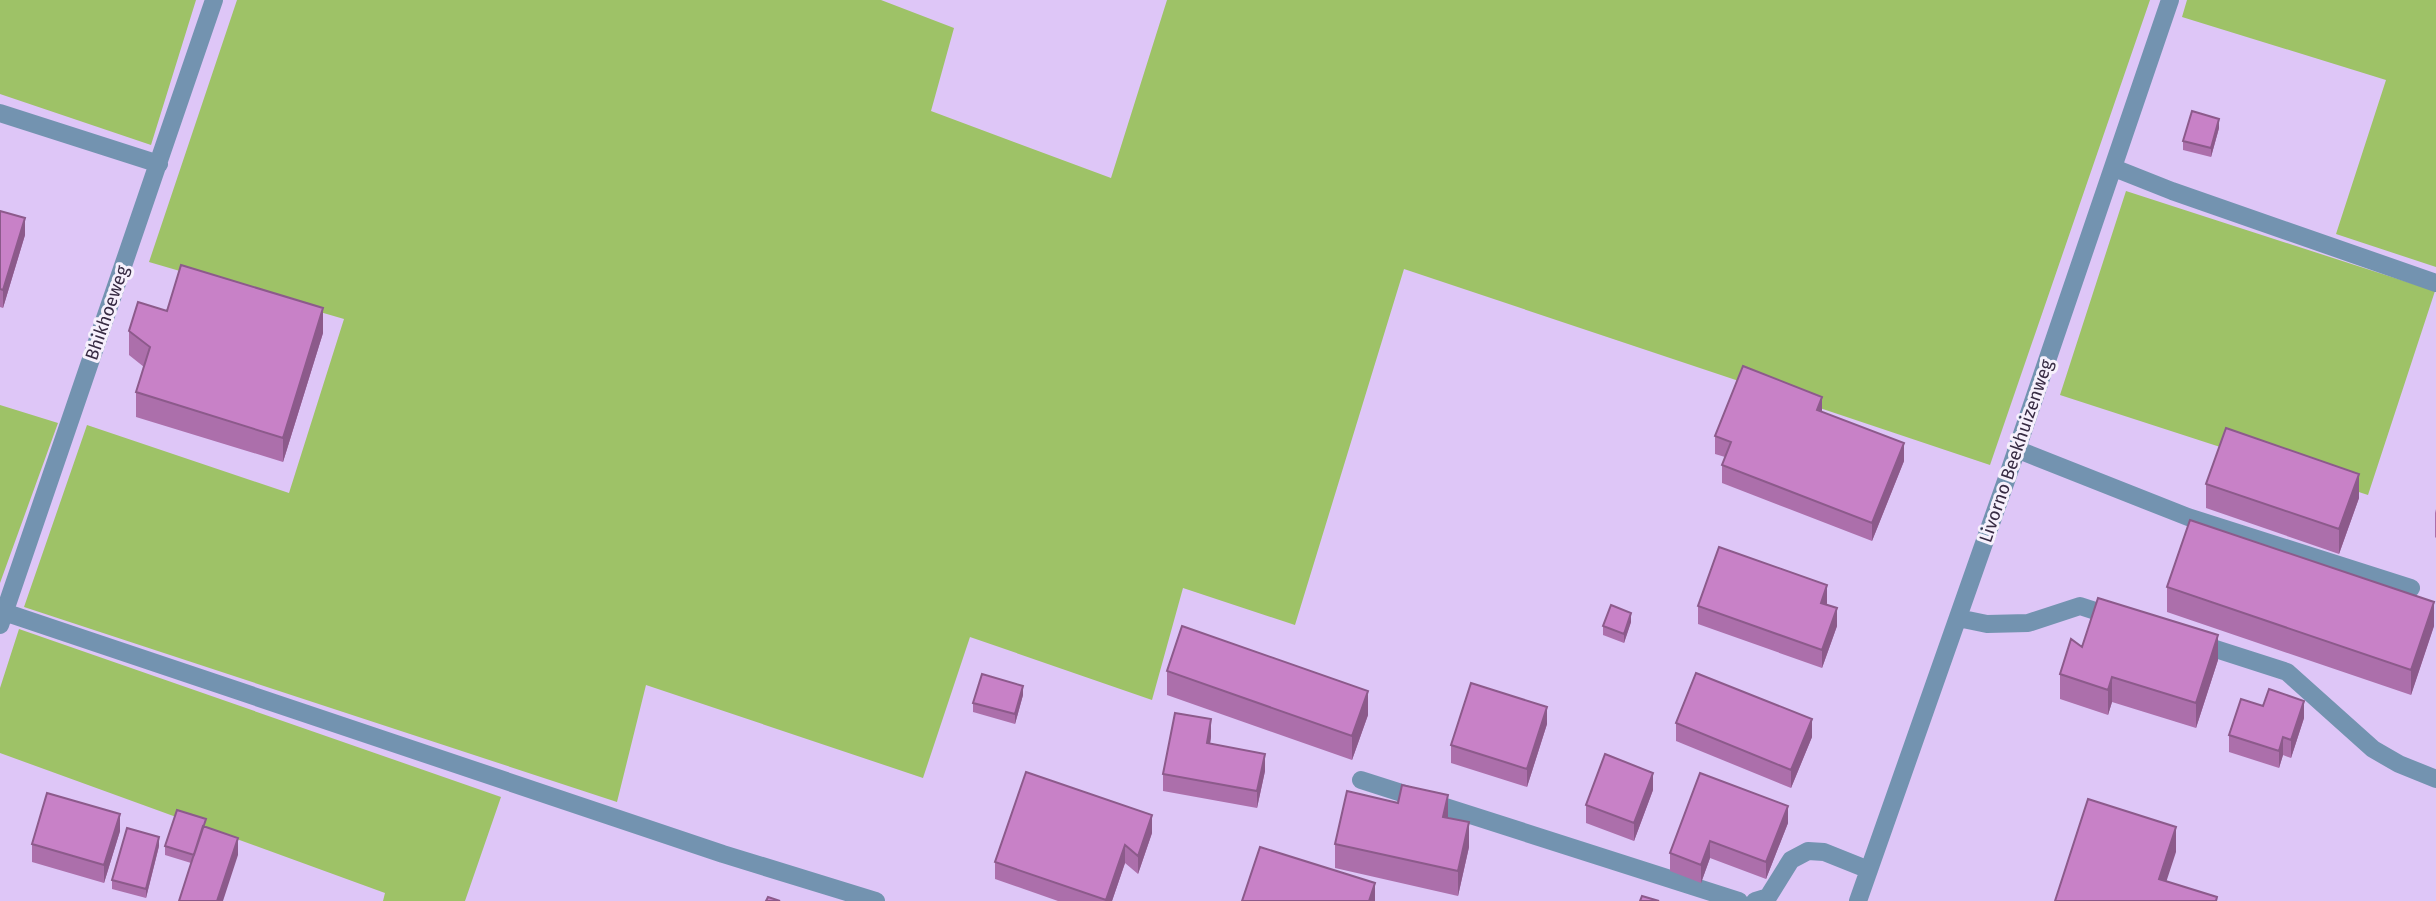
<svg xmlns="http://www.w3.org/2000/svg" width="2436" height="901" font-family="'Fira Sans',sans-serif">
<style>
.green{fill:#9ec267}
.lines{fill:none;stroke-linecap:round;stroke-linejoin:round}
.minor{stroke:#7393b0;stroke-width:18}
.wall{fill:#ac6fab}
.shaded-wall{fill:#8c5a8b}
.building{fill:#c881c7;stroke:#8c5a8b;stroke-width:2}
.labels{text-anchor:middle;stroke-width:6;stroke-linejoin:round;paint-order:stroke}
.street-label{font-size:18px;fill:#372b43;stroke:#f6f0fc}
</style>
<rect width="100%" height="100%" fill="#dec6f7"/>
<path class="green" d="M 0,0 L 196,0 L 151,145 L 0,94 Z
M 237,0 L 881,0 L 954,28 L 931,111 L 1111,178 L 1167,0 L 2150,0 L 1990,465 L 1404,269 L 1295,625 L 1183,588 L 1152,700 L 970,637 L 923,778 L 646,685 L 617,802 L 24,607 L 87,425 L 289,493 L 344,319 L 149,262 Z
M 2187,0 L 2436,0 L 2436,267 L 2336,234 L 2386,80 L 2182,17 Z
M 2126,191 L 2435,291 L 2368,495 L 2060,395 Z
M 0,405 L 58,423 L 0,583 Z
M 19,629 L 501,797 L 465,901 L 383,901 L 385,893 L 0,753 L 0,688 Z"/>
<g class="lines">
<path class="minor" d="M 0,113 L 159,164
M 2114,168 L 2172,191 L 2436,283
M 2016,449 L 2188,517 L 2411,588
M 4,612 L 723,854 L 876,901
M 1958,618 L 1987,624 L 2028,623 L 2080,606 L 2117,618
M 0,625 L 214,0
M 2197,643 L 2287,672 L 2373,749 L 2399,764 L 2436,779
M 1361,780 L 1739,901
M 1755,901 L 1768,897 L 1791,860 L 1808,851 L 1824,852 L 1869,870
M 1858,901 L 2007,478 L 2170,0"/>
</g>
<path class="wall" d="M 2219,128 L 2211,157 L 2183,150 L 2183,141 Z
M 0,211 L 25,235 L 3,308 L 0,307 Z
M 167,311 L 323,333 L 283,462 L 136,417 L 136,392 L 144,367 L 129,355 L 129,331 Z
M 1822,412 L 1904,461 L 1872,541 L 1722,483 L 1722,465 L 1725,457 L 1715,454 L 1715,436 Z
M 2206,484 L 2359,498 L 2339,554 L 2206,508 Z
M 2436,509 L 2436,538 L 2435,537 L 2435,513 Z
M 2167,587 L 2434,626 L 2411,695 L 2167,612 Z
M 1827,603 L 1827,605 L 1837,626 L 1822,668 L 1698,624 L 1698,606 Z
M 1631,622 L 1624,643 L 1603,635 L 1603,626 Z
M 2082,647 L 2218,660 L 2196,728 L 2112,702 L 2108,715 L 2060,699 L 2060,674 Z
M 1167,671 L 1368,715 L 1352,760 L 1167,695 Z
M 1023,695 L 1015,724 L 973,712 L 973,703 Z
M 2304,718 L 2291,758 L 2283,755 L 2279,768 L 2229,752 L 2229,735 Z
M 1676,723 L 1812,737 L 1791,788 L 1676,741 Z
M 1547,724 L 1527,787 L 1451,763 L 1451,745 Z
M 1211,737 L 1210,744 L 1265,771 L 1257,808 L 1163,791 L 1163,774 Z
M 1700,773 L 1788,823 L 1766,879 L 1710,858 L 1701,883 L 1670,871 L 1670,853 Z
M 1653,790 L 1634,841 L 1586,823 L 1586,805 Z
M 1448,818 L 1469,847 L 1458,896 L 1335,868 L 1335,844 Z
M 206,827 L 238,855 L 191,863 L 165,855 L 165,846 Z
M 120,831 L 104,883 L 32,862 L 32,844 Z
M 1152,833 L 1138,874 L 1125,863 L 1112,901 L 1058,901 L 995,879 L 995,862 Z
M 159,846 L 146,898 L 112,889 L 112,880 Z"/>
<path class="shaded-wall" d="M 2219,119 L 2219,128 L 2211,157 L 2211,148 Z
M 25,218 L 25,235 L 3,308 L 3,290 Z
M 323,308 L 323,333 L 283,462 L 283,438 Z
M 1822,397 L 1822,414 L 1817,410 Z
M 1904,443 L 1904,461 L 1872,541 L 1872,523 Z
M 2359,474 L 2359,498 L 2339,554 L 2339,529 Z
M 1827,585 L 1827,603 L 1821,620 L 1821,603 Z
M 2434,602 L 2434,626 L 2411,695 L 2411,670 Z
M 1837,608 L 1837,626 L 1822,668 L 1822,650 Z
M 1631,613 L 1631,622 L 1624,643 L 1624,634 Z
M 2218,635 L 2218,660 L 2196,728 L 2196,703 Z
M 2112,677 L 2112,702 L 2108,715 L 2108,690 Z
M 1023,686 L 1023,695 L 1015,724 L 1015,714 Z
M 1368,691 L 1368,715 L 1352,760 L 1352,736 Z
M 2304,701 L 2304,718 L 2291,758 L 2291,740 Z
M 1547,707 L 1547,724 L 1527,787 L 1527,769 Z
M 1211,719 L 1211,737 L 1207,761 L 1207,743 Z
M 1812,719 L 1812,737 L 1791,788 L 1791,770 Z
M 2283,737 L 2283,755 L 2279,768 L 2279,751 Z
M 1265,754 L 1265,771 L 1257,808 L 1257,791 Z
M 1653,773 L 1653,790 L 1634,841 L 1634,823 Z
M 1448,795 L 1448,820 L 1443,817 Z
M 1788,806 L 1788,823 L 1766,879 L 1766,862 Z
M 120,814 L 120,831 L 104,883 L 104,865 Z
M 1152,815 L 1152,833 L 1138,874 L 1138,856 Z
M 1469,822 L 1469,847 L 1458,896 L 1458,871 Z
M 2176,827 L 2176,852 L 2160,901 L 2159,879 Z
M 159,837 L 159,846 L 146,898 L 146,889 Z
M 238,838 L 238,855 L 223,901 L 217,901 Z
M 1710,841 L 1710,858 L 1701,883 L 1701,865 Z
M 1125,845 L 1125,863 L 1112,901 L 1106,901 Z
M 1375,883 L 1375,901 L 1369,901 Z"/>
<path class="building" d="M 2192,111 L 2219,119 L 2211,148 L 2183,141 Z
M 0,211 L 25,218 L 3,290 L 0,289 Z
M 181,265 L 323,308 L 283,438 L 136,392 L 150,347 L 129,331 L 138,302 L 167,311 Z
M 1743,366 L 1822,397 L 1817,410 L 1904,443 L 1872,523 L 1722,465 L 1731,442 L 1715,436 Z
M 2226,428 L 2359,474 L 2339,529 L 2206,484 Z
M 2190,520 L 2434,602 L 2411,670 L 2167,587 Z
M 1719,547 L 1827,585 L 1821,603 L 1837,608 L 1822,650 L 1698,606 Z
M 2098,598 L 2218,635 L 2196,703 L 2112,677 L 2108,690 L 2060,674 L 2071,639 L 2082,647 Z
M 1611,605 L 1631,613 L 1624,634 L 1603,626 Z
M 1182,626 L 1368,691 L 1352,736 L 1167,671 Z
M 1696,673 L 1812,719 L 1791,770 L 1676,723 Z
M 982,674 L 1023,686 L 1015,714 L 973,703 Z
M 1471,683 L 1547,707 L 1527,769 L 1451,745 Z
M 2269,689 L 2304,701 L 2291,740 L 2283,737 L 2279,751 L 2229,735 L 2241,699 L 2263,706 Z
M 1175,713 L 1211,719 L 1207,743 L 1265,754 L 1257,791 L 1163,774 Z
M 1605,754 L 1653,773 L 1634,823 L 1586,805 Z
M 1026,772 L 1152,815 L 1138,856 L 1125,845 L 1106,900 L 995,862 Z
M 1700,773 L 1788,806 L 1766,862 L 1710,841 L 1701,865 L 1670,853 Z
M 1402,785 L 1448,795 L 1443,817 L 1469,822 L 1458,871 L 1335,844 L 1347,791 L 1398,803 Z
M 47,793 L 120,814 L 104,865 L 32,844 Z
M 2088,799 L 2176,827 L 2159,879 L 2217,897 L 2216,901 L 2055,901 Z
M 177,810 L 206,819 L 194,855 L 165,846 Z
M 203,826 L 238,838 L 217,901 L 179,901 Z
M 127,828 L 159,837 L 146,889 L 112,880 Z
M 1260,847 L 1375,883 L 1369,901 L 1242,901 Z
M 1642,896 L 1659,901 L 1640,901 Z
M 768,897 L 780,901 L 766,901 Z"/>
<g class="labels">
<g class="street-label">
<text transform="translate(107 313) rotate(-71)" y="6">Bhikhoeweg</text>
<text transform="translate(2016 451) rotate(-71)" y="6">Livorno Beekhuizenweg</text>
</g>
</g>
</svg>
